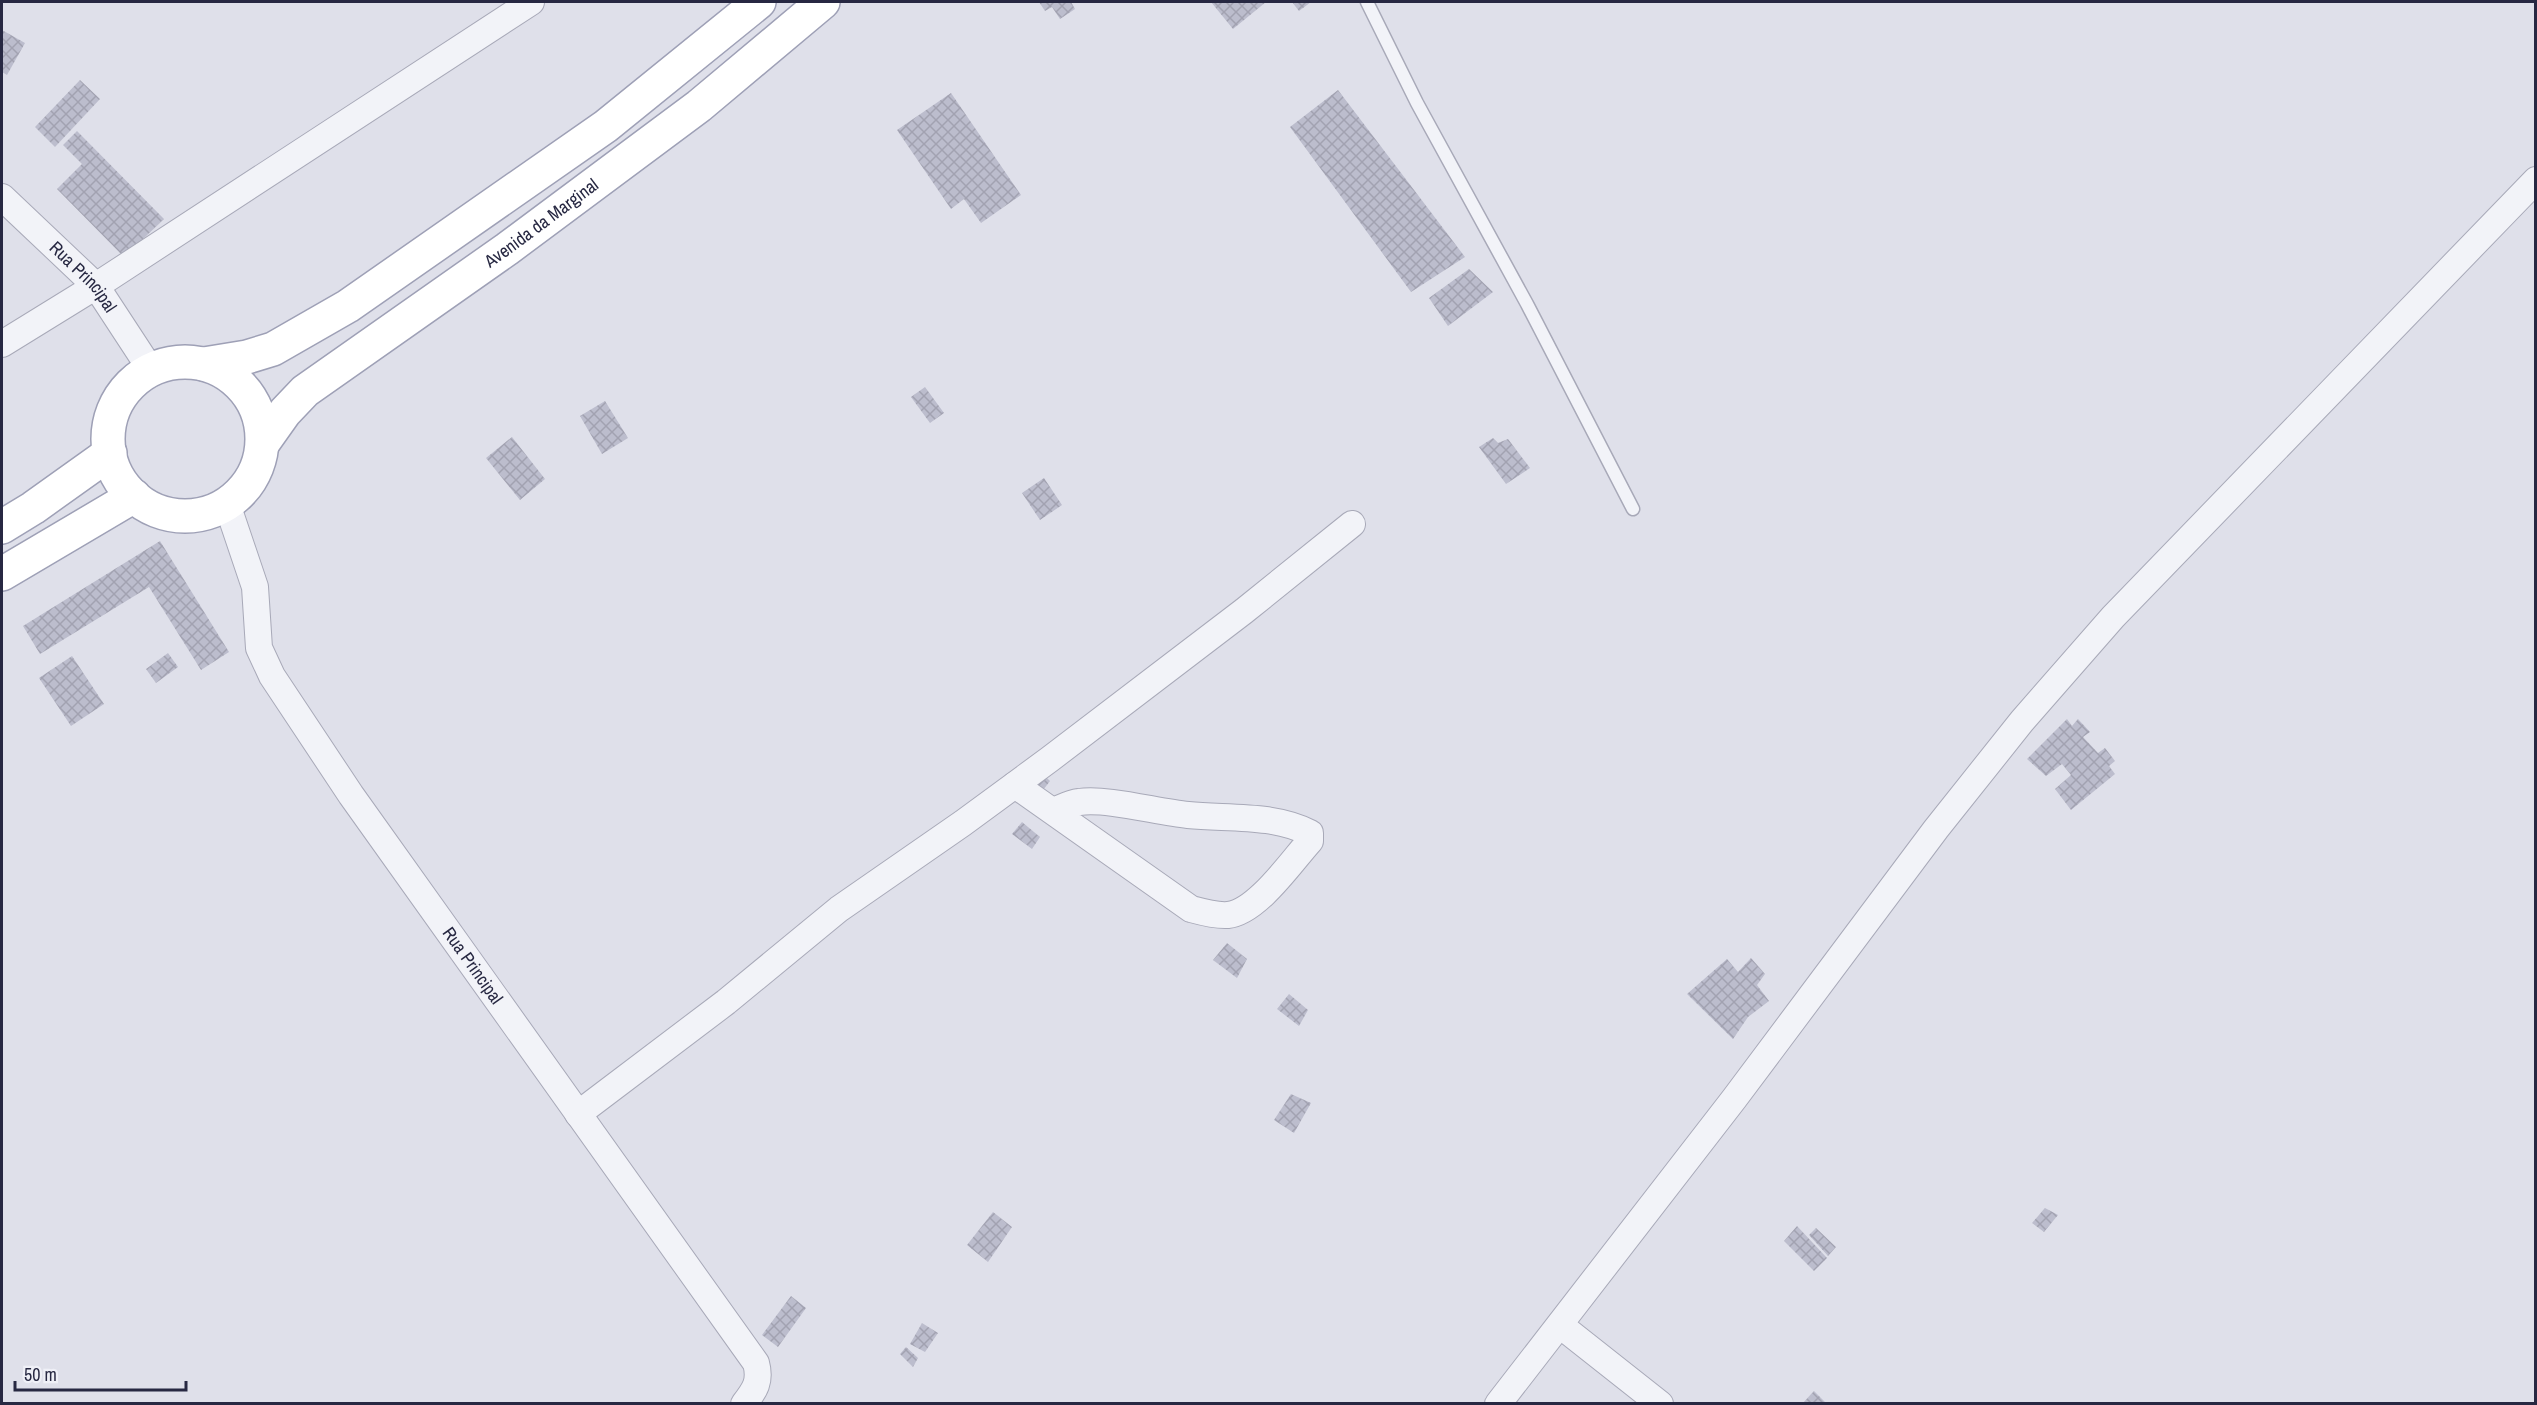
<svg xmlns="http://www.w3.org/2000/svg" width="2537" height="1405" font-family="'Archivo Narrow',sans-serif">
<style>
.building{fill:url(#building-cross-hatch)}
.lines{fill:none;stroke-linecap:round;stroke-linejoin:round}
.service-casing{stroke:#a8a9b8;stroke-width:15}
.minor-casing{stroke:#a8a9b8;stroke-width:28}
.primary-casing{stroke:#9ea0b6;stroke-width:36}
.service{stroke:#f2f3f8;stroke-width:12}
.minor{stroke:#f2f3f8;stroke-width:26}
.primary{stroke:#fff;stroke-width:33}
.labels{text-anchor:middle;stroke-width:6;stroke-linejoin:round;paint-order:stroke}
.street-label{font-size:18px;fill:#272842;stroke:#eff0f7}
</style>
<defs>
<pattern id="building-cross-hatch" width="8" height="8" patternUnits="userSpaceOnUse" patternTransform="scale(1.5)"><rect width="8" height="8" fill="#bcbdcd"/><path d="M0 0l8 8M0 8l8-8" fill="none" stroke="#a2a2b1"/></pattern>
</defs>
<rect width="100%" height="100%" fill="#dfe0ea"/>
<path class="building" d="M 1039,2 L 1071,2 L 1075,9 L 1060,19 L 1052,7 L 1045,11 Z
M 1211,2 L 1266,2 L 1233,29 Z
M 1292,2 L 1311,2 L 1299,11 Z
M 2,30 L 25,43 L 7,75 L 2,72 Z
M 80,80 L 100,99 L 55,147 L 35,127 Z
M 1338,90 L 1465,257 L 1411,292 L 1290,127 Z
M 951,93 L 1021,195 L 981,223 L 964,199 L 951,209 L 897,130 Z
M 77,131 L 164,219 L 124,257 L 57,189 L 82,164 L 63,145 Z
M 1469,269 L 1493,292 L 1448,326 L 1429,298 Z
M 925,387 L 944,413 L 930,423 L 911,397 Z
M 605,401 L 628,438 L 602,454 L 580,416 Z
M 512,437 L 545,479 L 520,500 L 486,458 Z
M 1493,438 L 1498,443 L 1508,439 L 1530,468 L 1506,484 L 1479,447 Z
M 1044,478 L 1062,505 L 1040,520 L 1022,493 Z
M 160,541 L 229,652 L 201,670 L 149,587 L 40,654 L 23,626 Z
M 168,653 L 178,667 L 156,683 L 146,669 Z
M 72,656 L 104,704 L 71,726 L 39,678 Z
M 2067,719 L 2072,726 L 2078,719 L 2090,732 L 2083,737 L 2098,753 L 2105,748 L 2115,761 L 2109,766 L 2115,774 L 2071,810 L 2055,789 L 2071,775 L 2062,764 L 2046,776 L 2027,759 Z
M 1041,772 L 1050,781 L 1037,798 L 1022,786 Z
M 1022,822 L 1040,837 L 1032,849 L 1012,834 Z
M 1227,943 L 1247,959 L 1237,978 L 1213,960 Z
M 1751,958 L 1765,974 L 1757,985 L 1769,1001 L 1748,1017 L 1733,1039 L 1687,994 L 1727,959 L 1738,972 Z
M 1289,994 L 1308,1010 L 1299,1026 L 1277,1009 Z
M 1291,1094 L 1311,1103 L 1294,1133 L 1274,1120 Z
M 2045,1208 L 2058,1215 L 2044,1232 L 2032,1223 Z
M 993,1212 L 1012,1227 L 988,1262 L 967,1245 Z
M 1797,1226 L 1827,1258 L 1814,1271 L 1784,1241 Z
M 1816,1228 L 1836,1247 L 1828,1256 L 1809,1235 Z
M 791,1296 L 806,1308 L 778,1347 L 762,1335 Z
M 922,1323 L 938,1333 L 925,1352 L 910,1344 Z
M 906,1347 L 918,1358 L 913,1367 L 900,1354 Z
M 1814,1391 L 1827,1404 L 1802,1404 Z"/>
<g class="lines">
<g class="service-casing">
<path id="service" d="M 1367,2 L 1417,103 L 1527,304 L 1633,509"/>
</g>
<g class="minor-casing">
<g id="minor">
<path id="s1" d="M 2,197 L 96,286 L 151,370"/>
<path d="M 2,344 L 96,286 L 531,2"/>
<path id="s2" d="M 227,504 L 255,587 L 259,648 L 272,676 L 351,795 L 756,1363 C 761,1381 755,1390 744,1404"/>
<path d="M 1015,785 L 1191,909 C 1202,912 1216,916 1228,915 C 1257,912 1291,862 1310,841 L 1310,833 C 1273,814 1228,819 1188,815 C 1157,812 1108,798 1079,802 C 1070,803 1061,808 1053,811"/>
<path d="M 578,1114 L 726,1002 L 839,909 L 963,823 L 1050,759 L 1244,611 L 1352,524"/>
<path d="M 1560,1325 L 1660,1404"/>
<path d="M 1498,1404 L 1734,1099 L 1936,829 L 2022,721 L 2113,617 L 2536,180"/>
</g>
</g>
<g class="primary-casing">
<g id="primary">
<circle cx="185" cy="439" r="77"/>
<path d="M 204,364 L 247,357 L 273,349 L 348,306 L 606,126 L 759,2"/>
<path id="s3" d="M 263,443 L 285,412 L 305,391 L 507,249 L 699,106 L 823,2"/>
<path d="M 2,527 L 33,508 L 110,453"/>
<path d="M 2,574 L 134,496"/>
</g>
</g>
<use href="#service" class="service"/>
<use href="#minor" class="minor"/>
<use href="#primary" class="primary"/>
</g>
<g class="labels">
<g class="street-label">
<text dy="6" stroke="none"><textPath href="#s3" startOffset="357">Avenida da Marginal</textPath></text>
<text dy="6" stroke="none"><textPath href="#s1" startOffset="114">Rua Principal</textPath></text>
<text dy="6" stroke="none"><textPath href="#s2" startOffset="532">Rua Principal</textPath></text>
</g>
</g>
<rect width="2537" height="1405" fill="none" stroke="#272842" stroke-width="6"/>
<path d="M15 1381v9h171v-9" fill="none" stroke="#272842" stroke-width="3"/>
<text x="24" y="1381" font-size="18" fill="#272842" stroke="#eff0f7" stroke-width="4.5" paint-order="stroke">50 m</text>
</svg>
